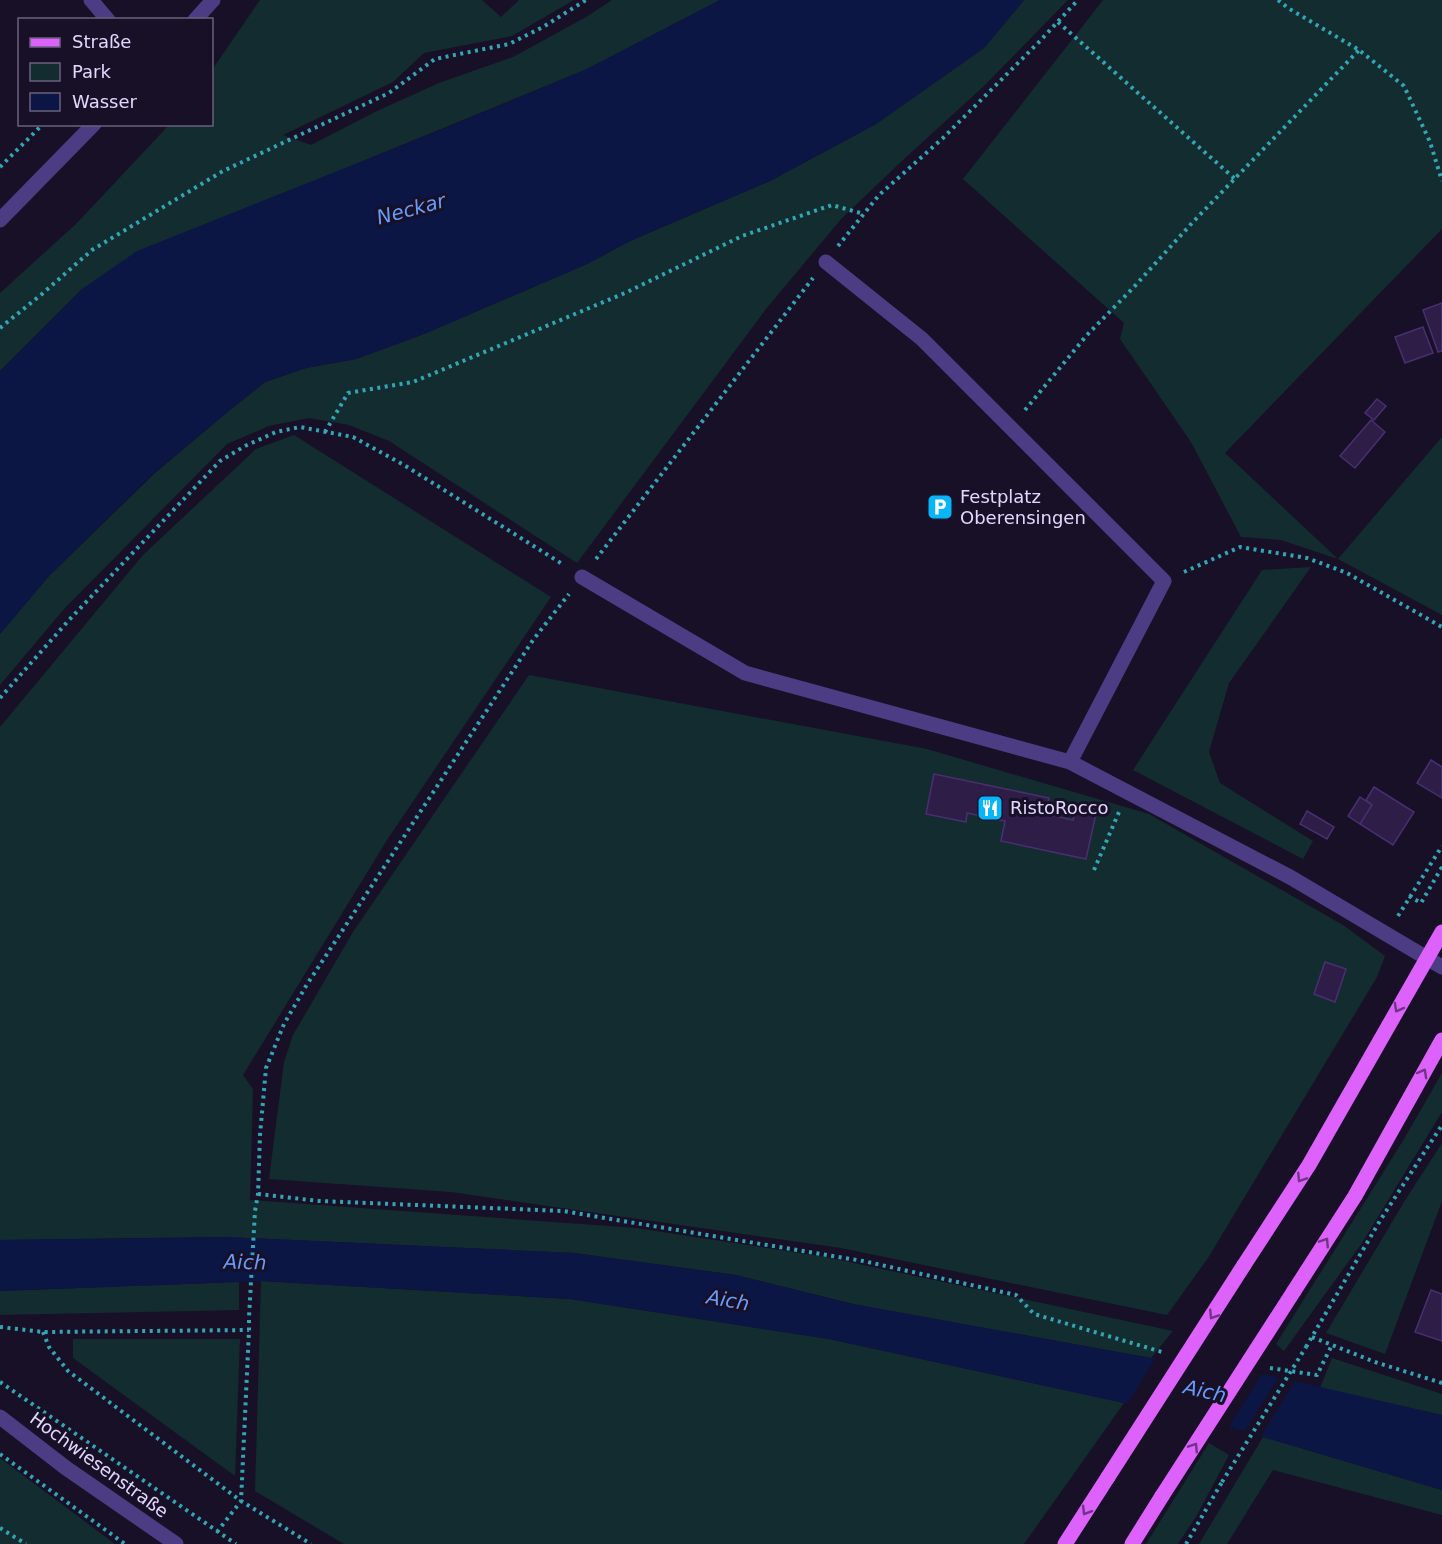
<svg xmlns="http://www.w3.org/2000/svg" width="1442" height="1544" font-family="'DejaVu Sans',sans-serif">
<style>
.green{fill:#132c30}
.water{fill:#0c1644}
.pier{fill:#181027}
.building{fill:#2d1d47;stroke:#492f72;stroke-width:1.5}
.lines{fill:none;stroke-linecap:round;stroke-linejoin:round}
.path{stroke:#33a6b6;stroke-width:4;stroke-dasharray:3 4.5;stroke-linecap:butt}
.minor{stroke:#4c3c84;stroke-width:15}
.tertiary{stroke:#4c3c84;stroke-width:15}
.primary{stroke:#dd61fb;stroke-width:15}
.path-bridge{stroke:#33a6b6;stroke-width:4;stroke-dasharray:3 4.5;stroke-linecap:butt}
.primary-bridge{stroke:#dd61fb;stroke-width:15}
.oneway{stroke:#713486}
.labels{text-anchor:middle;stroke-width:6;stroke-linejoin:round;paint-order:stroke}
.poi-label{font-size:18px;fill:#e2d7fe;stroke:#181027;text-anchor:start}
.street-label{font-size:18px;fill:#e2d7fe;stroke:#181027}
.water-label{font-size:20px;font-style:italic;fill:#689cfb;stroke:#181027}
</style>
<rect width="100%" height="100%" fill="#181027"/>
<path class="green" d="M 260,0 L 482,0 L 501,17 L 519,0 L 574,0 L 512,36 L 424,53 L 393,82 L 283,135 L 311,145 L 377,111 L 439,83 L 513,57 L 586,17 L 612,0 L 720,0 L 587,69 L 307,184 L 82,289 L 0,371 L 0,293 L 76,224 L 169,125 L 212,124 L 212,70 Z
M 1024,0 L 1068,0 L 984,86 L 904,159 L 842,218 L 766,309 L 577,563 L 389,441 L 349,425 L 309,418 L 269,426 L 227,444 L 64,609 L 0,685 L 0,634 L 49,576 L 155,473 L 230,410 L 265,382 L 306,368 L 356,359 L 424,334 L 587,264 L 630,241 L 770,181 L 876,124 L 984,48 Z
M 1103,0 L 1442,0 L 1442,229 L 1225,453 L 1338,559 L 1442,437 L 1442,615 L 1338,559 L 1281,540 L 1241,537 L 1191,442 L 1120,339 L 1124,323 L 963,179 Z
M 294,435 L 551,597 L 387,840 L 243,1075 L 253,1089 L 250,1200 L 636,1228 L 826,1257 L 1173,1331 L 1151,1358 L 853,1304 L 736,1275 L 574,1253 L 224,1237 L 0,1240 L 0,727 L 143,555 L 256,449 Z
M 1311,567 L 1229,683 L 1209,752 L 1220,783 L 1313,841 L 1303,859 L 1133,770 L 1262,570 Z
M 529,675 L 927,749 L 1149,814 L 1343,925 L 1385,956 L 1377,977 L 1208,1258 L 1167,1315 L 841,1248 L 451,1192 L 269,1179 L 284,1062 L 293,1035 L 353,932 Z
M 1442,1073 L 1442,1112 L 1362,1243 L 1284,1351 L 1276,1344 L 1404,1139 Z
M 1442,1143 L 1442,1201 L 1385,1354 L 1326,1333 L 1404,1202 Z
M 261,1281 L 570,1299 L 829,1339 L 1124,1403 L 1024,1544 L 344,1544 L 255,1491 Z
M 239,1282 L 239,1310 L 0,1315 L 0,1291 Z
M 73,1339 L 240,1339 L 235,1476 L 73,1358 Z
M 1332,1358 L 1442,1394 L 1442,1415 L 1320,1388 Z
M 1263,1437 L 1442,1490 L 1442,1515 L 1273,1470 L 1227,1544 L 1199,1544 Z
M 1209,1443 L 1229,1455 L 1197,1515 L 1178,1544 L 1146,1544 Z
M 0,1458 L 115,1544 L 0,1544 Z"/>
<path class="water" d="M 720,0 L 1024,0 L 984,48 L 876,124 L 770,181 L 630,241 L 587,264 L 424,334 L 356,359 L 306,368 L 265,382 L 230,410 L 154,473 L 49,576 L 0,634 L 0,371 L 82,289 L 137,251 L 448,127 L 587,69 Z
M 224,1237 L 574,1253 L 736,1275 L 853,1304 L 1151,1358 L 1268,1375 L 1442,1415 L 1442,1490 L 1230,1427 L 1124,1403 L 829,1339 L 570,1299 L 261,1281 L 0,1291 L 0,1240 Z"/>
<path class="pier" d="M 1157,1356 L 1263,1372 L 1227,1430 L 1126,1406 Z
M 1280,1375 L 1296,1379 L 1259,1439 L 1243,1434 Z"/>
<path class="building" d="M 1442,303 L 1442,351 L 1438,352 L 1423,310 Z
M 1423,327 L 1433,353 L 1405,363 L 1395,337 Z
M 1377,399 L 1386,406 L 1374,420 L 1365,413 Z
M 1371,420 L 1385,432 L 1355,468 L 1340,456 Z
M 1431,760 L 1442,767 L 1442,798 L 1417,783 Z
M 934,774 L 1049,798 L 1045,814 L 1073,820 L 1077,804 L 1097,809 L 1086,859 L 1001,841 L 1005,821 L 967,813 L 966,822 L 926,814 Z
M 1374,787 L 1414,812 L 1393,845 L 1360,824 L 1372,805 L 1366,800 Z
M 1360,797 L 1372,805 L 1360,824 L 1348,816 Z
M 1307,811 L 1334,827 L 1327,839 L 1300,824 Z
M 1325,962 L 1346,969 L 1335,1002 L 1314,994 Z
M 1431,1290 L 1442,1294 L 1442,1341 L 1415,1332 Z"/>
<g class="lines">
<path class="path" d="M 1278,0 L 1288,8 L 1359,50 L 1404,86 L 1430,142 L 1442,181
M 1058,22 L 1235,179
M 0,167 L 43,124
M 838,246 L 879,195 L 943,138 L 1040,41 L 1078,0
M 0,328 L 42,294 L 92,250 L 223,171 L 389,93 L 435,59 L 509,44 L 543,27 L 586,0
M 1025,410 L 1087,335 L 1133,288 L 1192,223 L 1359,50
M 325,432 L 348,393 L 413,382 L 625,293 L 742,236 L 832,205 L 864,214
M 596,559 L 813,278
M 1184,572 L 1240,547 L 1307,558 L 1347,573 L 1442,627
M 0,698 L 69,620 L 220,461 L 245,446 L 276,432 L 300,427 L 353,437 L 404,465 L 564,565
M 1094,870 L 1119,812
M 1409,896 L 1421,903 L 1442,867
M 1398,916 L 1442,846
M 258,1194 L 319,1201 L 563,1211 L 863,1261 L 1016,1295 L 1034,1314 L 1162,1352
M 0,1327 L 43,1332 L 249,1330
M 43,1332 L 49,1347 L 68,1371 L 241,1501 L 311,1544
M 1312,1337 L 1375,1362 L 1442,1383
M 1306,1347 L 1381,1219 L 1442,1125
M 1270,1368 L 1317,1375 L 1332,1345
M 0,1382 L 236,1544
M 0,1454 L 125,1544
M 0,1528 L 26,1544
M 217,1532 L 241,1501 L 249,1330 L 249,1317 L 255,1211 L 258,1194 L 260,1135 L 266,1068 L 284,1024 L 306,986 L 533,640 L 569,594
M 1186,1544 L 1222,1482"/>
<path class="minor" d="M 91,0 L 108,20
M 195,20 L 213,0
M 0,220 L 94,124
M 826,262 L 922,339 L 1164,581 L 1070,762
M 582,577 L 745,673 L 1070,762 L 1290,877 L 1442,967"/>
<path class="tertiary" d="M 0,1417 L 66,1468 L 176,1544"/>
<path class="primary" d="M 1244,1265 L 1309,1165 L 1442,932
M 1294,1291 L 1355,1196 L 1442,1040
M 1065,1544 L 1108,1477
M 1132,1544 L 1162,1496"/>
<path class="path-bridge" d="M 1222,1482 L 1306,1347"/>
<path class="primary-bridge" d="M 1108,1477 L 1244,1265
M 1162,1496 L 1294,1291"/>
</g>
<defs><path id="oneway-chevron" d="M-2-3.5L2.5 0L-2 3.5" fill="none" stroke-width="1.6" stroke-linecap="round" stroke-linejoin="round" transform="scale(1.5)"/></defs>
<g class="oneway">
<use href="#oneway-chevron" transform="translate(1398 1008) rotate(119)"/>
<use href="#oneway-chevron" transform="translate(1423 1073) rotate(-61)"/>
<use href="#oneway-chevron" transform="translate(1301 1178) rotate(123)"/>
<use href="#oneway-chevron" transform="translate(1325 1242) rotate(-57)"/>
<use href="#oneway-chevron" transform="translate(1213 1315) rotate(123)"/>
<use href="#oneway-chevron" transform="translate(1194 1447) rotate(-57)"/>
<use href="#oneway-chevron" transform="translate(1086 1511) rotate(122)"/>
</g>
<defs>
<g id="parking-square" transform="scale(1.35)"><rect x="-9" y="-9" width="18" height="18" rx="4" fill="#08b5f8" stroke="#181027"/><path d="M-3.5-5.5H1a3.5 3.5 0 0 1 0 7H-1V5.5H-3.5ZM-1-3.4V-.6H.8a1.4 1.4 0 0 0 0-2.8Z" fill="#fff"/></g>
<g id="restaurant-square" transform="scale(1.35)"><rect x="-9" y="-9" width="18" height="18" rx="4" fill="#08b5f8" stroke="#181027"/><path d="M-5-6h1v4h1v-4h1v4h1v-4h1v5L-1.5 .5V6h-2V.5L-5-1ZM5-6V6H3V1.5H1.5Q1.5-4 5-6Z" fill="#fff"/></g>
</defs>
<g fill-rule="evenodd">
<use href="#parking-square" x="940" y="507"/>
<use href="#restaurant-square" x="990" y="808"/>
</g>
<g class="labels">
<g class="poi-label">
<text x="960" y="503">Festplatz<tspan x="960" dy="21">Oberensingen</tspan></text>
<text x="1010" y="814">RistoRocco</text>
</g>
<g class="street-label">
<text transform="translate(99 1465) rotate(36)" y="6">Hochwiesenstraße</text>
</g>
<g class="water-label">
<text transform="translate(411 209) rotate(-15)" y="7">Neckar</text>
<text transform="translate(245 1262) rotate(1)" y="7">Aich</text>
<text transform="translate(728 1300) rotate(10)" y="7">Aich</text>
<text transform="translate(1205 1391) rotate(13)" y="7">Aich</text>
</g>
</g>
<rect x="18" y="18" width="195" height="108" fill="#181027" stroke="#69607d" stroke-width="1.5"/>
<rect x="30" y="38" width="30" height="9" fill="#dd61fb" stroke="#69607d" stroke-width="1.5"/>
<text x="72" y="48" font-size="18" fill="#e2d7fe">Straße</text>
<rect x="30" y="63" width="30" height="18" fill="#132c30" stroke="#69607d" stroke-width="1.5"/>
<text x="72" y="78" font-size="18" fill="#e2d7fe">Park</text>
<rect x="30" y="93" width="30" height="18" fill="#0c1644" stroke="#69607d" stroke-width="1.5"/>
<text x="72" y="108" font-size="18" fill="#e2d7fe">Wasser</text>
</svg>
